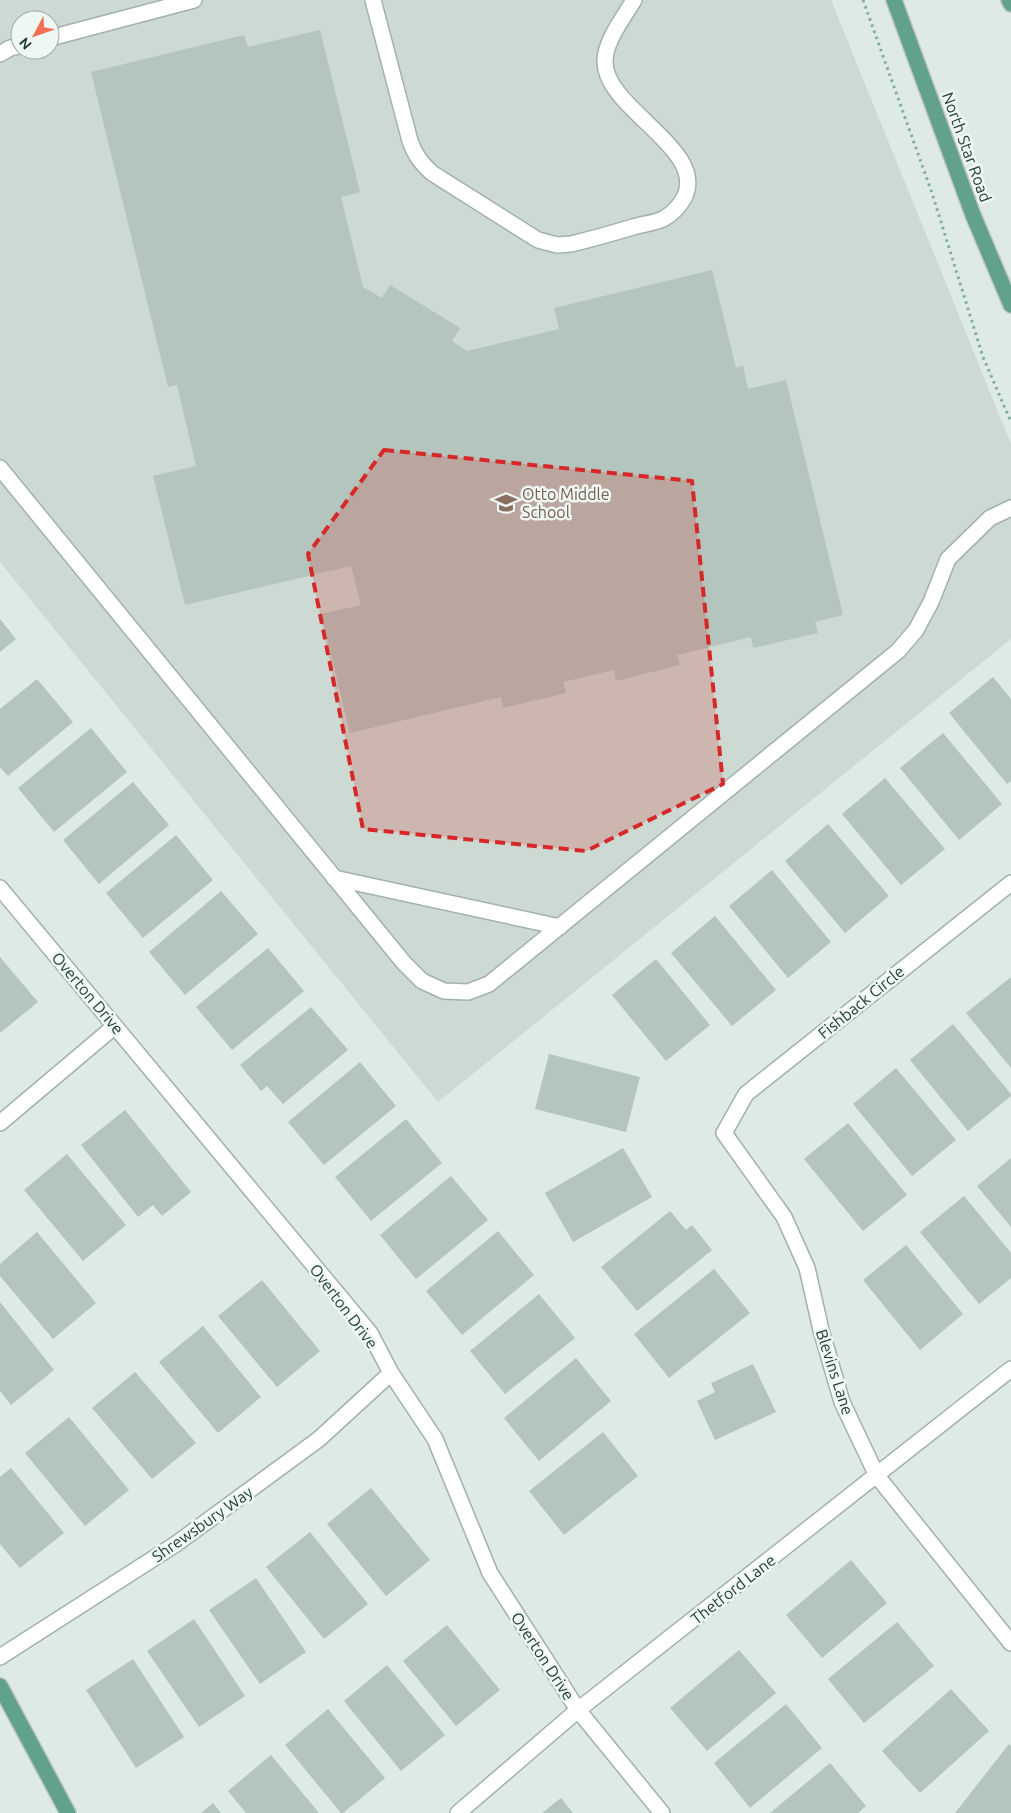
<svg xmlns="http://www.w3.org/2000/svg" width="1011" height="1813" font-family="Ubuntu,sans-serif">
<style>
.built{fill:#ccdad3;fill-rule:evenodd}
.building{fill:#b3c5bd}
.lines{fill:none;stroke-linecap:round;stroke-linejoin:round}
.minor-casing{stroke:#a1b2ab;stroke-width:18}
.major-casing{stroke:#bcc4c1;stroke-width:18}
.path{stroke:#7eae9c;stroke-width:3;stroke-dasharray:2.5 4;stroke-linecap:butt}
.minor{stroke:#fff;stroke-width:15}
.major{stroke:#62a18c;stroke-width:15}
.marked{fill:#d62828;fill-opacity:0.2;stroke:#d62828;stroke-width:4;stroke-dasharray:10 6;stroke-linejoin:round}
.labels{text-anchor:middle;stroke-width:5;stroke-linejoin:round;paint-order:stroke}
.street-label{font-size:16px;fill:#1f3a31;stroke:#eef7f2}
.education-label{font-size:16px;fill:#785e54;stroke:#eef7f2;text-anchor:start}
</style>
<rect width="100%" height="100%" fill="#deeae4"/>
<path class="built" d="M 0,0 L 831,0 L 1011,444 L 1011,639 L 438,1102 L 0,562 ZM 20,20 L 50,20 L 50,50 L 20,50 Z"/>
<path class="building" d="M 320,30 L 360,192 L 341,197 L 363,287 L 382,298 L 390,285 L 460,328 L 452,341 L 467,351 L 559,329 L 554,308 L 712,270 L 736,368 L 743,366 L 748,389 L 786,380 L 843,615 L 815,622 L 818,633 L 753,648 L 751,637 L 677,655 L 680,665 L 616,681 L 614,670 L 563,682 L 566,693 L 503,708 L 501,697 L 350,733 L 321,614 L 361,605 L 351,566 L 185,605 L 153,476 L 196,466 L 177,385 L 168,387 L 91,72 L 244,35 L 248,47 Z
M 0,619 L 16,639 L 0,652 Z
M 993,677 L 1011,699 L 1011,781 L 1007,784 L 949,713 Z
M 37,679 L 73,722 L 8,776 L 0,767 L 0,709 Z
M 91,728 L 127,772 L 54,832 L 18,788 Z
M 943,733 L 1002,804 L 959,840 L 900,768 Z
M 885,778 L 945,849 L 901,885 L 842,814 Z
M 133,782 L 169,825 L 99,884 L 63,840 Z
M 828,824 L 889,896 L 845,933 L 785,861 Z
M 176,835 L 213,880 L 143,938 L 106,893 Z
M 772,870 L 831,942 L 788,978 L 729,906 Z
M 221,891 L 258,934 L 185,995 L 149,952 Z
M 715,916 L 776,990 L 732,1026 L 671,953 Z
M 268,948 L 304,991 L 232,1050 L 196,1007 Z
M 0,957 L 38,1002 L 0,1033 Z
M 656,959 L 710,1025 L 666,1061 L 612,995 Z
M 1011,977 L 1011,1068 L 966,1013 Z
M 311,1007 L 348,1050 L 283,1104 L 267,1086 L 261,1091 L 240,1065 Z
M 953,1024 L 1011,1094 L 1011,1096 L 968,1131 L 910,1060 Z
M 549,1054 L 640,1077 L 626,1132 L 535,1109 Z
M 360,1062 L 396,1106 L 324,1165 L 288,1122 Z
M 896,1068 L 956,1140 L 912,1176 L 853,1104 Z
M 125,1110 L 191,1192 L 162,1216 L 153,1205 L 138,1217 L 81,1145 Z
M 406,1119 L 442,1163 L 371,1221 L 335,1177 Z
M 848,1123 L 907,1195 L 863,1231 L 804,1159 Z
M 623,1148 L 652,1197 L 573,1242 L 545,1193 Z
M 67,1154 L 126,1225 L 83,1261 L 24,1190 Z
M 1011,1158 L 1011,1227 L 977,1186 Z
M 451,1176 L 488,1220 L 416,1279 L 380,1235 Z
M 964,1196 L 1011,1253 L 1011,1278 L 979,1304 L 920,1232 Z
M 670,1211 L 686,1230 L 692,1225 L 712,1250 L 637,1311 L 601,1267 Z
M 498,1231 L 534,1275 L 462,1335 L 426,1291 Z
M 37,1232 L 96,1303 L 53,1339 L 0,1276 L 0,1264 Z
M 906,1245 L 963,1314 L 920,1350 L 863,1280 Z
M 714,1269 L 750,1313 L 669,1378 L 634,1334 Z
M 262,1280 L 320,1351 L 277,1387 L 218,1316 Z
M 539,1294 L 575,1338 L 505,1394 L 470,1351 Z
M 0,1302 L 54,1370 L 11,1405 L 0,1391 Z
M 203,1326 L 261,1397 L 218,1433 L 159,1362 Z
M 576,1358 L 611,1401 L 539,1461 L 504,1418 Z
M 753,1364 L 776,1412 L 715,1440 L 697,1401 L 715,1392 L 711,1383 Z
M 135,1372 L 196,1443 L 152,1479 L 92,1408 Z
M 69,1417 L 129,1490 L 85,1526 L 25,1453 Z
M 603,1432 L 638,1476 L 564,1535 L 529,1491 Z
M 11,1468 L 64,1533 L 20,1568 L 0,1544 L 0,1477 Z
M 371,1488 L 430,1560 L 386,1596 L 327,1524 Z
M 310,1532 L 368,1604 L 324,1639 L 266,1567 Z
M 851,1560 L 887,1603 L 822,1658 L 786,1615 Z
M 256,1578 L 306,1652 L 260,1684 L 209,1610 Z
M 194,1619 L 245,1696 L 199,1727 L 147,1651 Z
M 897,1622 L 934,1666 L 864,1723 L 828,1679 Z
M 447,1625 L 500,1690 L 456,1726 L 403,1661 Z
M 739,1650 L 776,1693 L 707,1751 L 670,1708 Z
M 133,1659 L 184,1737 L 136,1768 L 86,1690 Z
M 387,1665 L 445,1735 L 401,1771 L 344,1701 Z
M 951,1689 L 989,1731 L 920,1793 L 882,1751 Z
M 786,1704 L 822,1748 L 750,1808 L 714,1763 Z
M 328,1709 L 385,1778 L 343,1813 L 341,1813 L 285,1745 Z
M 1009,1744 L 1011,1746 L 1011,1813 L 955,1813 Z
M 271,1755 L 319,1813 L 246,1813 L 228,1791 Z
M 830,1763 L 866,1806 L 858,1813 L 770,1813 Z
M 561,1798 L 573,1813 L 542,1813 Z
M 213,1803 L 221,1813 L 201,1813 Z"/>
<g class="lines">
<g class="minor-casing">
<path id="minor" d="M 373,0 L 410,141 C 415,155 421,163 432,173 L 538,240 L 557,245 L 571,244 C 592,239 613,233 633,227 C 643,224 654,223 663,219 C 672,214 679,207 684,198 C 709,149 604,109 605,61 C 605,41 624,17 634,0
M 50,38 L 194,0
M 0,54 L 10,48 L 20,46
M 0,468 L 404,963 L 422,981 L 444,991 L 468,992 L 489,984 L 898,651 L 916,630 L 931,602 L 948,559 L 990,518 L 1011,508
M 334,878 L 560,927
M 1011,883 L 746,1094 L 724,1133 L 784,1217 L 807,1268 L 821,1330 L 842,1402 L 877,1476 L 1011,1643
M 0,888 L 370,1333 L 391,1373 L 435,1439 L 490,1573 L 578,1710 L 662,1813
M 0,1123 L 115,1026
M 0,1657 L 176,1544 L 319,1439 L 391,1373
M 458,1813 L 578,1710 L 1011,1369"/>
</g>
<g class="major-casing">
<path id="major" d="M 894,0 L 973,215 L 1011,305
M 1009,0 L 1011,4
M 0,1686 L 68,1813"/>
</g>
<path class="path" d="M 863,0 L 932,193 L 983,357 L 1011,422"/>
<use href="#minor" class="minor"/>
<use href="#major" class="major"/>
</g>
<path class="marked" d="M 384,450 L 692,481 L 723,784 L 586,851 L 363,829 L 308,554 Z"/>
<defs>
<g id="school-bare" transform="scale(1.725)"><path d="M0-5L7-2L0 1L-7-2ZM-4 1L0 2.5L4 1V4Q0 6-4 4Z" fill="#8d6e63" stroke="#eef7f2" stroke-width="2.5" paint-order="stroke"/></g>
</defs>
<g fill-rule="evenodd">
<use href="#school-bare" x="506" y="503"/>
</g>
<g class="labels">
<g class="street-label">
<text transform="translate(967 147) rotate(70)" y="6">North Star Road</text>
<text transform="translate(88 993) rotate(50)" y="6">Overton Drive</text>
<text transform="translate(861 1002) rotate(-39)" y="6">Fishback Circle</text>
<text transform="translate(344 1306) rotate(53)" y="6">Overton Drive</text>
<text transform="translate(835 1372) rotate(72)" y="6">Blevins Lane</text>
<text transform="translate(202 1524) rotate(-35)" y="6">Shrewsbury Way</text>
<text transform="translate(733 1589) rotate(-38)" y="6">Thetford Lane</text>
<text transform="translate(543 1656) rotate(57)" y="6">Overton Drive</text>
</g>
<g class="education-label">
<text x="522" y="500">Otto Middle<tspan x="522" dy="18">School</tspan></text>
</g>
</g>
<g transform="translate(35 35) rotate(229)"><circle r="24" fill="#eef7f2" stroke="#9baba5"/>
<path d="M0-4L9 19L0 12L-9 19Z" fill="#f46e52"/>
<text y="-8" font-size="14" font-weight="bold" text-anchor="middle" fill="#1f3a31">N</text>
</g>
</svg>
